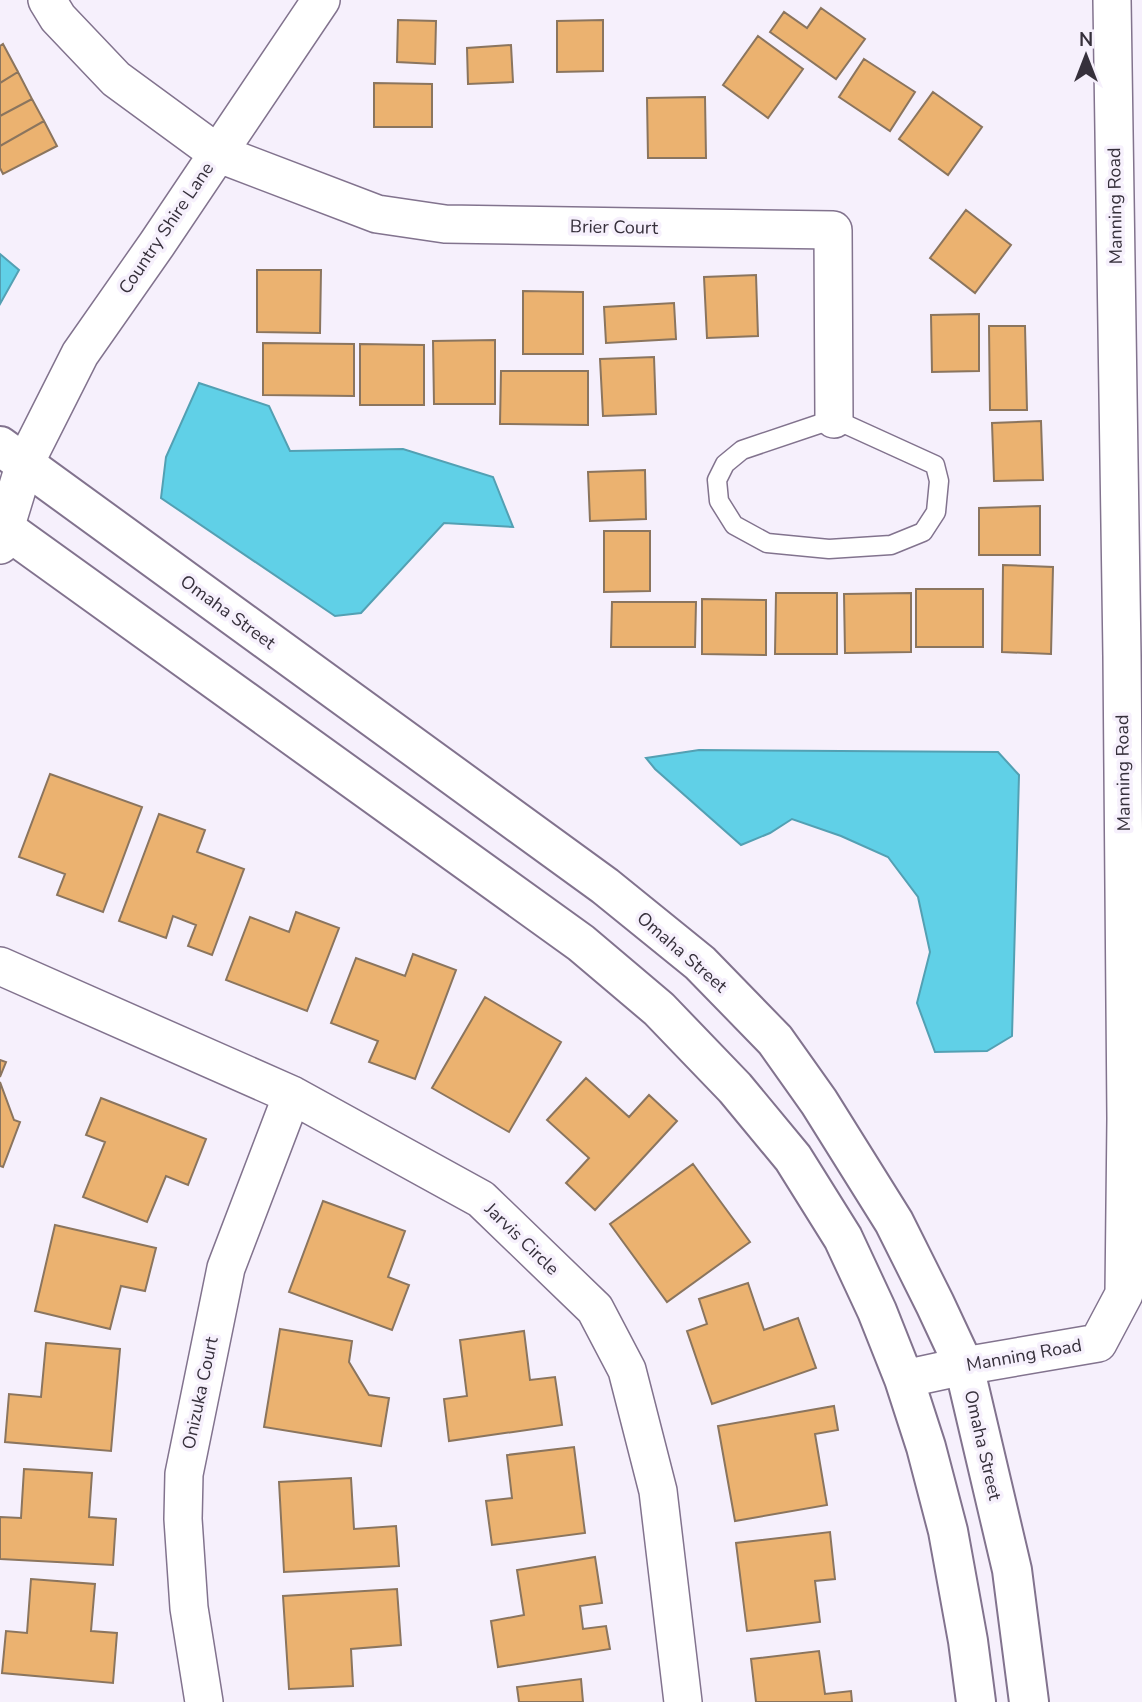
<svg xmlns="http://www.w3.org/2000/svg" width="1142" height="1702" font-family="'Nunito Sans',sans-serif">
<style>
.water{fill:#60d0e7;stroke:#53a0b3;stroke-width:2}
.building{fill:#ebb270;stroke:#8b755e;stroke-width:2}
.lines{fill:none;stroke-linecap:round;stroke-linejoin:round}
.service-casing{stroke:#82738e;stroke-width:21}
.minor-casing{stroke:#82738e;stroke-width:40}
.secondary-casing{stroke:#82738e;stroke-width:42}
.service{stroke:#fff;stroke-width:18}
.minor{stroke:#fff;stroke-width:37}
.secondary{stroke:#fff;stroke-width:38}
.labels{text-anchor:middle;stroke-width:7;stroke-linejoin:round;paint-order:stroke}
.street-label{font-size:18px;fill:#36303b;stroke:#f6f0fc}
</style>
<rect width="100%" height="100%" fill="#f6f0fc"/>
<path class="water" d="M 0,254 L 19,270 L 0,304 Z
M 199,383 L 269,406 L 290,451 L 403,449 L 493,477 L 513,527 L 444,523 L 361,613 L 335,616 L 161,498 L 166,457 Z
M 699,750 L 998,752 L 1019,775 L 1012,1036 L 987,1051 L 935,1052 L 917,1003 L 930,952 L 918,897 L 888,857 L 841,836 L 792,819 L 770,833 L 741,845 L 655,769 L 646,758 Z"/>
<path class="building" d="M 821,8 L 865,39 L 836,79 L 770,32 L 784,12 L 807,28 Z
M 398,20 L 436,21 L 435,64 L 397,62 Z
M 603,20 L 603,71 L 557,72 L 557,21 Z
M 758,36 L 803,69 L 768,118 L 723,85 Z
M 3,44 L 18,72 L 0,83 L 0,46 Z
M 511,45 L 513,82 L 468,84 L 467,48 Z
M 864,59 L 915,92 L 890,131 L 839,97 Z
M 18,72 L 32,99 L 0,116 L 0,83 Z
M 374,83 L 432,84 L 432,127 L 374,127 Z
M 933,92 L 982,127 L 948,175 L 899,139 Z
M 705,97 L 706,158 L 648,158 L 647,98 Z
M 32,99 L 44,121 L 0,146 L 0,116 Z
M 44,121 L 57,146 L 3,174 L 0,168 L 0,146 Z
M 966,210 L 1011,245 L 975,293 L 930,258 Z
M 257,270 L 321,270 L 320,333 L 257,332 Z
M 756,275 L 758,336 L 707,338 L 704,277 Z
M 523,291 L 583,292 L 583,354 L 523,354 Z
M 674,303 L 676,339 L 606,343 L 604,307 Z
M 979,314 L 979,371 L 932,372 L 931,315 Z
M 989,326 L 1025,326 L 1027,410 L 990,410 Z
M 495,340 L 495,404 L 434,404 L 433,341 Z
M 263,343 L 354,344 L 354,396 L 263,395 Z
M 360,344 L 424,345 L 424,405 L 360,405 Z
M 654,357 L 656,414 L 603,416 L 600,359 Z
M 501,371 L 588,371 L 588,425 L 500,424 Z
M 1041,421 L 1043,480 L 994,481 L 992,423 Z
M 645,470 L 646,519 L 590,521 L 588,472 Z
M 1040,506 L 1040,555 L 979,555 L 979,508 Z
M 604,531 L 650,531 L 650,591 L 604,592 Z
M 1003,565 L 1053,567 L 1051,654 L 1002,652 Z
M 916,589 L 983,589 L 983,647 L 916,647 Z
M 776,593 L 837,593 L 837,654 L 775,654 Z
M 911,593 L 911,652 L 845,653 L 844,594 Z
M 702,599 L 766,600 L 766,655 L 702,654 Z
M 612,602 L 696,602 L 695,647 L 611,647 Z
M 50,774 L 142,807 L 103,912 L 57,895 L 65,874 L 19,857 Z
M 159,814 L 205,830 L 197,852 L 244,869 L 212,955 L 188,946 L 196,925 L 173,916 L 166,938 L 119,921 Z
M 296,912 L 339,928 L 307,1011 L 226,980 L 250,917 L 289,932 Z
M 413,954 L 456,970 L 415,1079 L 369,1062 L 378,1041 L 331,1023 L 356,958 L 405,976 Z
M 485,997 L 561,1042 L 509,1132 L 432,1088 Z
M 0,1060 L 6,1062 L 0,1077 Z
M 586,1078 L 629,1117 L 649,1095 L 677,1121 L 595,1210 L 566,1183 L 589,1158 L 547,1120 Z
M 0,1082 L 14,1120 L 20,1122 L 3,1167 L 0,1166 Z
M 101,1098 L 206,1139 L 188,1185 L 166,1176 L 147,1222 L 83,1197 L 105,1142 L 86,1135 Z
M 693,1164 L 750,1242 L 667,1302 L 610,1224 Z
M 323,1201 L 405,1231 L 388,1277 L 409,1285 L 392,1330 L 289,1292 Z
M 55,1225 L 156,1248 L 145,1291 L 121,1286 L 110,1329 L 35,1311 Z
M 748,1283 L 764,1330 L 798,1318 L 816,1368 L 712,1404 L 687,1331 L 707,1324 L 699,1299 Z
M 280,1329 L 352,1341 L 349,1362 L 369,1395 L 389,1398 L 381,1446 L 264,1427 Z
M 524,1331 L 530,1380 L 555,1377 L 562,1425 L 449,1441 L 444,1399 L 467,1396 L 460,1340 Z
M 46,1343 L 120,1349 L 111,1451 L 5,1442 L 9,1394 L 41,1397 Z
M 834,1406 L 838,1430 L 815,1434 L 827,1505 L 735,1521 L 718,1426 Z
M 574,1447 L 585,1533 L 492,1545 L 486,1501 L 512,1498 L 507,1455 Z
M 24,1469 L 92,1473 L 89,1517 L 116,1519 L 113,1565 L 0,1559 L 0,1517 L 21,1518 Z
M 351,1478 L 354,1529 L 396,1526 L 399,1566 L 284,1572 L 279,1482 Z
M 830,1532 L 835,1579 L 815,1581 L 820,1622 L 747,1631 L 736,1543 Z
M 595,1557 L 602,1603 L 580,1606 L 583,1629 L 606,1626 L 610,1649 L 498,1667 L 491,1621 L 524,1615 L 517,1570 Z
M 31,1579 L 95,1584 L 91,1631 L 117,1633 L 113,1683 L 2,1673 L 6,1631 L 27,1633 Z
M 397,1589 L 401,1645 L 351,1649 L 353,1686 L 289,1689 L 283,1596 Z
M 819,1651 L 825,1694 L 851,1691 L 852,1702 L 756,1702 L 751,1659 Z
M 581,1679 L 583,1702 L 519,1702 L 517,1687 Z"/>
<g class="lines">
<g class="service-casing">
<path id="service" d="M 834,419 L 935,465 L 939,481 L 936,512 L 923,532 L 891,545 L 829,549 L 767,543 L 734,525 L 719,501 L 717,480 L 725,464 L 742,450 Z"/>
</g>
<g class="minor-casing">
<path id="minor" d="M 47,0 L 58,18 L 116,79 L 217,153 L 377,214 L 445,224 L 833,230 L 834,419
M 0,545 L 25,463 L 80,354 L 157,244 L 321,0
M 0,966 L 292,1095 L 481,1199 L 595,1309 L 627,1370 L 658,1491 L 683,1702
M 904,1379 L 964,1366 L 1098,1343 L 1124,1294 L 1126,1119 L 1122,656 L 1112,0
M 204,1702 L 189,1608 L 183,1519 L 184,1474 L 226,1268 L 292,1095"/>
</g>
<g class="secondary-casing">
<path id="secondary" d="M 0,446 L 605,886 L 700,963 L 775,1040 L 819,1102 L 894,1222 L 935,1304 L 964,1366 L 1012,1570 L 1029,1702
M 0,525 L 581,943 L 659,1009 L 735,1088 L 793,1158 L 843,1238 L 877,1311 L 904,1379 L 926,1447 L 948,1531 L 968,1641 L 976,1702"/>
</g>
<use href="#service" class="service"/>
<use href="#minor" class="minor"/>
<use href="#secondary" class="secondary"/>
</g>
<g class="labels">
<g class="street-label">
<text transform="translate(1115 206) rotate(-91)" y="6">Manning Road</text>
<text transform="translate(614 227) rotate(1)" y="6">Brier Court</text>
<text transform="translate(166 228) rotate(-56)" y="6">Country Shire Lane</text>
<text transform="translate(228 612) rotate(36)" y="6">Omaha Street</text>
<text transform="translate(1123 773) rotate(-91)" y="6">Manning Road</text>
<text transform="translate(682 952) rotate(41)" y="6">Omaha Street</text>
<text transform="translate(522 1239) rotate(44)" y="6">Jarvis Circle</text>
<text transform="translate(1024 1355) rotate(-10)" y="6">Manning Road</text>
<text transform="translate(200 1393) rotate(-78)" y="6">Onizuka Court</text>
<text transform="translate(983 1445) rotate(77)" y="6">Omaha Street</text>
</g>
</g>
<g transform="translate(1086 56)" stroke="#f6f0fc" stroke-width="5" paint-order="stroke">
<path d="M0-5L12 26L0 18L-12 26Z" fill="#36303b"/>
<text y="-10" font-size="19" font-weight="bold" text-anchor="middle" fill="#36303b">N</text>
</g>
</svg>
